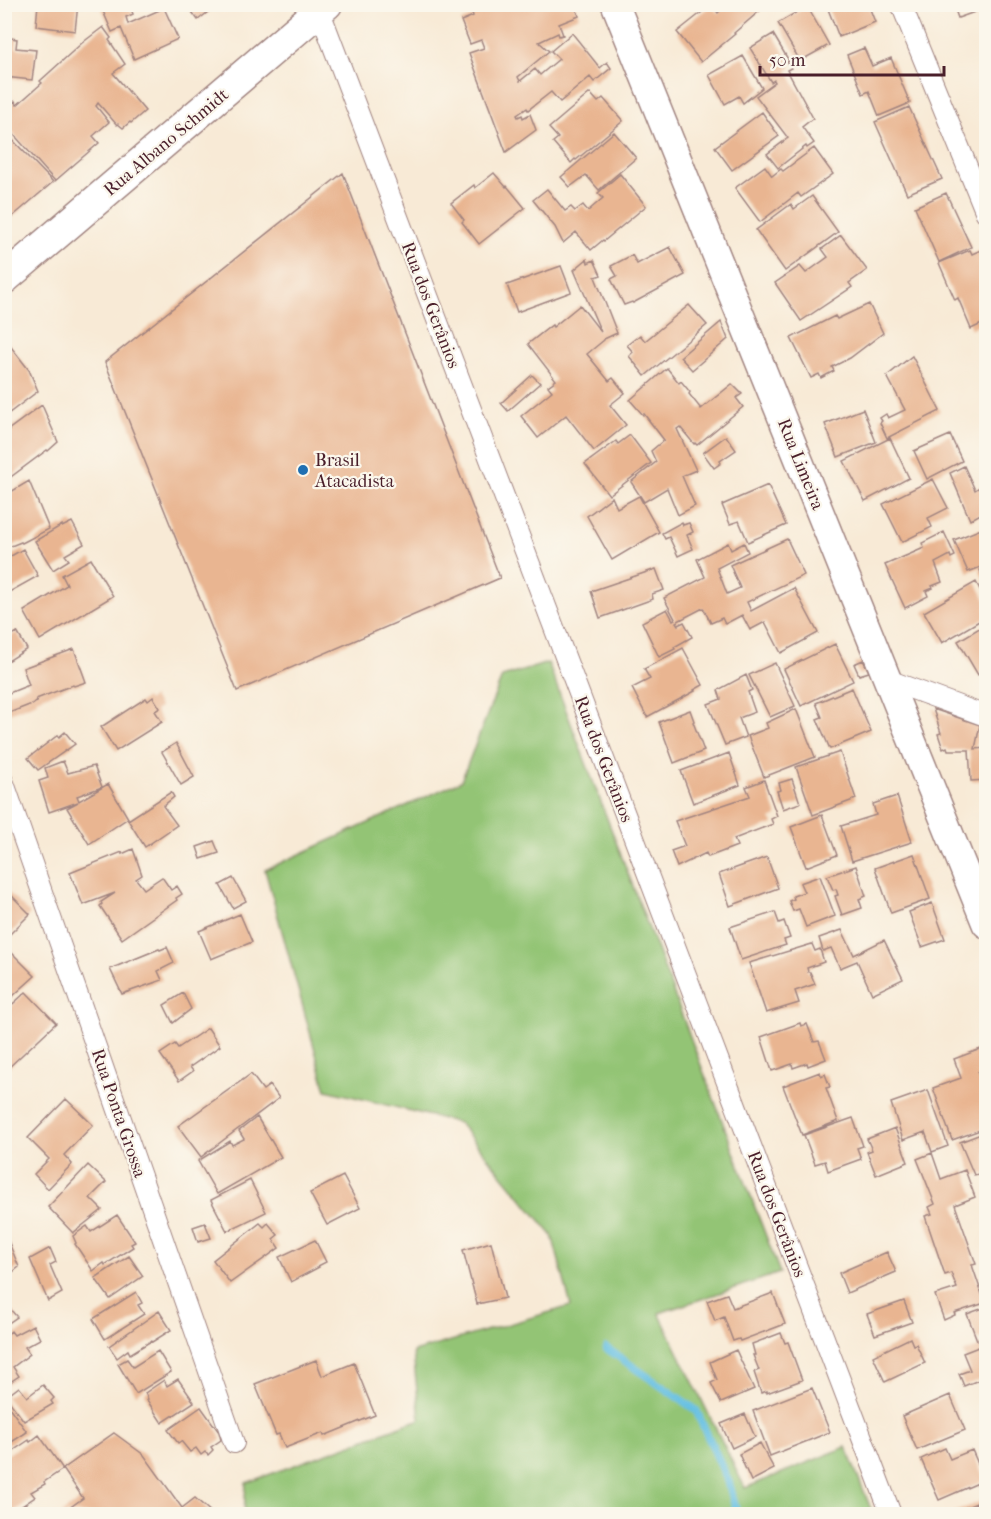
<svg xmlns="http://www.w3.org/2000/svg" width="991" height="1519" font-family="'IM FELL French Canon',serif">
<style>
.green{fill:#93c474;stroke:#6e7250;stroke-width:1.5}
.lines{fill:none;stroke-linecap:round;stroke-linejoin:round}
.stream{stroke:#64bfe2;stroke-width:8}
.building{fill:#e9b591}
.street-casing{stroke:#a18480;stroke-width:22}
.secondary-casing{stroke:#a18480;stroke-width:30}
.primary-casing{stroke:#a18480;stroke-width:33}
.street{stroke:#fff;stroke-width:20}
.secondary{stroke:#fff;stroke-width:27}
.primary{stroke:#fff;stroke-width:30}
.poi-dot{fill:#1f6fb2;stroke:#fbf7ec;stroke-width:2}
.labels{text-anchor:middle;stroke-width:4.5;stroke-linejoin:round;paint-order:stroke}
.street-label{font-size:18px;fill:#4a1f2b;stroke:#fbf7ec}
.poi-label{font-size:18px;fill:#4a1f2b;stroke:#fbf7ec;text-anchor:start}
</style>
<rect width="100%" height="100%" fill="#fbf7ec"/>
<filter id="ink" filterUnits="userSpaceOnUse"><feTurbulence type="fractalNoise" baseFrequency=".0167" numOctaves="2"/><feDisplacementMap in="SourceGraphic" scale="12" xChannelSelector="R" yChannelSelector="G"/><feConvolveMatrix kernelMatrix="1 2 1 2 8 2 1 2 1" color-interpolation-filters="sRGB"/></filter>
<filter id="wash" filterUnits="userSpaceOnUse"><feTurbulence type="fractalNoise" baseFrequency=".008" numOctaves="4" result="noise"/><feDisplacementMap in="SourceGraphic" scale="24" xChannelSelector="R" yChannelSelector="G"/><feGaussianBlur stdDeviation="1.35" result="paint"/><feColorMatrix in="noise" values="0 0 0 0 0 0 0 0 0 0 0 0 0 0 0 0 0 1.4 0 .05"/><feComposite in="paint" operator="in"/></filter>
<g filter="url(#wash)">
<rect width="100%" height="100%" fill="#f8ead6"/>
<path class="green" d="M 548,663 L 780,1273 L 659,1313 L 745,1488 L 846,1447 L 873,1514 L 244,1514 L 246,1483 L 420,1419 L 413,1352 L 571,1306 L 552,1235 L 459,1123 L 326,1090 L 265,870 L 461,781 L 502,677 Z"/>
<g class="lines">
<path class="stream" d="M 606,1348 L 696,1410 L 729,1483 L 737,1514"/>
</g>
<g id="blocks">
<path class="building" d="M 38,4 L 78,4 L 75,31 L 36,26 Z
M 100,4 L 129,4 L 133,14 L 126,17 L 128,24 L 164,8 L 178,39 L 134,59 L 121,28 L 112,32 Z
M 186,4 L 218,4 L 198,20 Z
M 495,4 L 574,4 L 579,16 L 559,24 L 563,35 L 559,36 L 558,33 L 539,42 L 549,51 L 518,77 L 520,81 L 535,69 L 540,75 L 559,59 L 551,51 L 572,33 L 600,68 L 607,62 L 611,68 L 594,82 L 590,77 L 560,102 L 551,92 L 528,110 L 527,108 L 517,115 L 518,117 L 522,115 L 523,118 L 530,114 L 536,130 L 506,152 L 469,53 L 484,48 L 481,40 L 470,44 L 461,21 L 473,16 L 472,13 Z
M 727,4 L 762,4 L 764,7 L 734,33 L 735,34 L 701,62 L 677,32 L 711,5 L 718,13 Z
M 826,4 L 868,4 L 875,22 L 839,37 Z
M 953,4 L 986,4 L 986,8 L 958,18 Z
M 807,6 L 829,45 L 800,61 L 778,23 Z
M 103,27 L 111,38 L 109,40 L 125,64 L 113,73 L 145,111 L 131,123 L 130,122 L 123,128 L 118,124 L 117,125 L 98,103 L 96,106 L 109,122 L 93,136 L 99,143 L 55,181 L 8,128 L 6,130 L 4,128 L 4,86 L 12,104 L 15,101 L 17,105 L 42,83 L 40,81 L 82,43 Z
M 773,34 L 789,61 L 787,62 L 791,68 L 787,70 L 813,118 L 802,127 L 814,143 L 807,148 L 806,146 L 778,168 L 767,154 L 788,138 L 756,96 L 775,82 L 774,80 L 771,82 L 750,48 Z
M 4,37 L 17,39 L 16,48 L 36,50 L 32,80 L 4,77 Z
M 864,48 L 872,66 L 891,58 L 910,103 L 879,116 L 869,91 L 863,94 L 847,55 Z
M 743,56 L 762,88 L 743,103 L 739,96 L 725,104 L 709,75 Z
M 590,93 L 598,102 L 603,98 L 623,121 L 576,160 L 575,159 L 571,163 L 553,142 L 558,138 L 549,128 Z
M 909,107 L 942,179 L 907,194 L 875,122 Z
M 762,112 L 779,136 L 732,170 L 715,147 Z
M 4,131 L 53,182 L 12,217 L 4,215 Z
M 614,132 L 636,158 L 599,190 L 586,175 L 570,187 L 561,177 Z
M 814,148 L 833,174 L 801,197 L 798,193 L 760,222 L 735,188 L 765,166 L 772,176 L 781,169 L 783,171 Z
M 343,173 L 500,578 L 237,691 L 105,362 Z
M 494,173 L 506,187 L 507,186 L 525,208 L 479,244 L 462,222 L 464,220 L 451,203 L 474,185 L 475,188 Z
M 620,174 L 646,206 L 604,241 L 603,240 L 591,250 L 576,232 L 563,243 L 555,227 L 533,200 L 547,189 L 565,211 L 571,207 L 575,211 L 583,205 L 588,211 L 603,198 L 598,193 Z
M 946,193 L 971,247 L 939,262 L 915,207 Z
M 812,196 L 838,232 L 785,271 L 756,230 L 791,204 L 794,209 Z
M 841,235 L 867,270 L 849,283 L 852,287 L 801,321 L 775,283 L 800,266 L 806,273 L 828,257 L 822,249 Z
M 670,247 L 685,275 L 633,303 L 632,302 L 624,305 L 611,279 L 617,276 L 611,266 L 632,255 L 637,264 Z
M 983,249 L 986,256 L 986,322 L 971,329 L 958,298 L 955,300 L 939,263 L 970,250 L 972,254 Z
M 587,259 L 588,263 L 594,260 L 601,275 L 595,277 L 617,333 L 604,339 L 604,340 L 587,354 L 609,381 L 613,378 L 625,393 L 610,405 L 626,425 L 594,451 L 566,415 L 538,438 L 521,416 L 552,391 L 548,386 L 556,380 L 528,344 L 552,325 L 553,327 L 580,305 L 601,332 L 574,270 Z
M 561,266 L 571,292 L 517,312 L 507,285 Z
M 869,304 L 883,333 L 850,358 L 832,367 L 834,371 L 821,378 L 819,374 L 811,378 L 791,338 L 835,316 L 837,319 Z
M 689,305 L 707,325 L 645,376 L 629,356 L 633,352 L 627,345 L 640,335 L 645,341 Z
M 721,322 L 728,339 L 692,370 L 680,357 Z
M 4,338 L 29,370 L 38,391 L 4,417 Z
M 912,356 L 940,411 L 887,438 L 880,423 L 882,421 L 880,418 L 886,414 L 888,418 L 905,410 L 887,376 Z
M 667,368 L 679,383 L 681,381 L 690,392 L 689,394 L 701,409 L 732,384 L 742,394 L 736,398 L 743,407 L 697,445 L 695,443 L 694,444 L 680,427 L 677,429 L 696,470 L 682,476 L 695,506 L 678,515 L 667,488 L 644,502 L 631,482 L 656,462 L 651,451 L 664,440 L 644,414 L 643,415 L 630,400 Z
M 532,375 L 540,383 L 508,411 L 501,403 Z
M 42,405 L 58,442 L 48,451 L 47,450 L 4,482 L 4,433 Z
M 863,409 L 876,442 L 838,457 L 825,424 Z
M 630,435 L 651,463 L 609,495 L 585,464 L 616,441 L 618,444 Z
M 950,435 L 962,461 L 927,479 L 914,451 Z
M 726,436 L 736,450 L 720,461 L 721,463 L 714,468 L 703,453 Z
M 890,438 L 909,478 L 865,501 L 844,461 Z
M 964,466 L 975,490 L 986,483 L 986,511 L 970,520 L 950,473 Z
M 933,479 L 948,508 L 928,518 L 932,527 L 902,542 L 883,504 Z
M 29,481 L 49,529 L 22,543 L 21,542 L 4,549 L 4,496 Z
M 768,485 L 786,525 L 748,542 L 739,521 L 730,524 L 722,505 Z
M 639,496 L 659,532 L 612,560 L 587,516 L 612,497 L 617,508 Z
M 72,522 L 84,544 L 65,555 L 69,560 L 53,570 L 35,541 L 62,525 L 62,527 Z
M 682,522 L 683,525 L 689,523 L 693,532 L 687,535 L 693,549 L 678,556 L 669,537 L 665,539 L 662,533 Z
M 986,527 L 986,565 L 968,572 L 954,540 Z
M 944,532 L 955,556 L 951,558 L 950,555 L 935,563 L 942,582 L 932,586 L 933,588 L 926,591 L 928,596 L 905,608 L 885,565 L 924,548 L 922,543 Z
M 787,539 L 804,575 L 747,602 L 751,611 L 794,588 L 818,633 L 781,653 L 765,622 L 750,630 L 742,615 L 725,624 L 722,618 L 711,623 L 703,608 L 676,622 L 678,625 L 684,622 L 692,637 L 674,647 L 675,649 L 659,657 L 642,622 L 667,609 L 673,620 L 675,619 L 664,598 L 705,577 L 697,559 L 728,543 L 731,550 L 744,543 L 748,552 L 717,568 L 727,594 L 740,588 L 730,565 Z
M 23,549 L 38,576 L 4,595 L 4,560 Z
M 91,559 L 113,596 L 40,640 L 24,611 L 67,585 L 62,575 Z
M 986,567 L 986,585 L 980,570 Z
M 656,569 L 664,590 L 652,594 L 653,599 L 600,618 L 591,591 Z
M 976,582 L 986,601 L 986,617 L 942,643 L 924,612 Z
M 986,624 L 986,669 L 978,675 L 958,641 Z
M 17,632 L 27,649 L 5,663 L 5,640 Z
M 835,644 L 853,681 L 801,706 L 784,669 Z
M 683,648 L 703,685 L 694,690 L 695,691 L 647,717 L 632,688 L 650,679 L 644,669 Z
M 74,649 L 86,682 L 74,686 L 73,685 L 36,699 L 37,702 L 9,713 L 4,701 L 4,695 L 29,685 L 23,668 Z
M 863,660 L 869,672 L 859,675 L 854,664 Z
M 775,663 L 795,706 L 770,717 L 749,675 Z
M 746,675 L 752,690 L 748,692 L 755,712 L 739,718 L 746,737 L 725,745 L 708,704 L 721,699 L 718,690 Z
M 852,688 L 871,732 L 830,749 L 817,719 L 822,717 L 816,703 Z
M 153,697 L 160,708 L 155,711 L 162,722 L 116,751 L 101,727 L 146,698 L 148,701 Z
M 796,709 L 815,757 L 764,777 L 748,736 L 768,728 L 766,723 Z
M 933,709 L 980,725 L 975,749 L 986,748 L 986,780 L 971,781 L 969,750 L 948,750 L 947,747 L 943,749 L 938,734 L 941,733 Z
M 690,710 L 694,721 L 693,722 L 704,751 L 674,763 L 659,722 Z
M 65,732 L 75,744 L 38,770 L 28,758 L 58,735 L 59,737 Z
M 176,743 L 194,777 L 181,785 L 162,752 Z
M 840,752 L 856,799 L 813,815 L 796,767 Z
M 729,753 L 740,785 L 693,803 L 681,771 Z
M 63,761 L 68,773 L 94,766 L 102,787 L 77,796 L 79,801 L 108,784 L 128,818 L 89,844 L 67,808 L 78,802 L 49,812 L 39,781 L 48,778 L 45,768 Z
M 792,779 L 800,803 L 783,809 L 777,791 L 781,790 L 779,783 Z
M 764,780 L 777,816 L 771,819 L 773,824 L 734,839 L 737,846 L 708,857 L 706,853 L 677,867 L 671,851 L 685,846 L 675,821 L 750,796 L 746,787 Z
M 171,792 L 174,797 L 163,806 L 177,825 L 145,847 L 128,820 Z
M 897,796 L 912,842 L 852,861 L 841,826 L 876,815 L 873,804 Z
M 822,815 L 837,855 L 806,867 L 791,827 Z
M 214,841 L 219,853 L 201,859 L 197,847 Z
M 133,849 L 142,875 L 136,879 L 144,889 L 162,877 L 171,890 L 177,886 L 182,894 L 176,898 L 177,900 L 122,939 L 100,906 L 102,904 L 101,902 L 115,893 L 83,905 L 70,873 L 122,852 L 122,854 Z
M 914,854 L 930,899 L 891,913 L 875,868 Z
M 767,857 L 778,888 L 730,906 L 719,874 Z
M 856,866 L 866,896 L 859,899 L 862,908 L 842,915 L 835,896 L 838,895 L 836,889 L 833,890 L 827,876 Z
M 820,876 L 835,916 L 806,927 L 799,909 L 793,911 L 789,901 L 794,899 L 793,896 L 804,892 L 800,883 Z
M 233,878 L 246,901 L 233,908 L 220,885 Z
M 7,891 L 30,914 L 4,940 L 4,893 Z
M 932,903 L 945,939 L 922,947 L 909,912 Z
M 775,912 L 779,923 L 784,921 L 790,938 L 784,940 L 786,945 L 741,960 L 730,927 Z
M 240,914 L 252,942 L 211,959 L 199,931 Z
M 842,930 L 854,955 L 884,940 L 903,979 L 872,994 L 857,961 L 840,968 L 831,948 L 823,951 L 819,938 Z
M 812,944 L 815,951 L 820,949 L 824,962 L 807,968 L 808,972 L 810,972 L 815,984 L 795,991 L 799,1003 L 766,1013 L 749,963 Z
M 167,947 L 174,963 L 158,971 L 162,980 L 122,994 L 110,969 L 159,949 L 160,950 Z
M 12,953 L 35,976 L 4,1004 L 4,957 L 6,955 L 7,957 Z
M 26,992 L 56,1023 L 6,1070 L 4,1068 L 4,1031 L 9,1027 L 4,1022 L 4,1012 Z
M 183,993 L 191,1009 L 173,1023 L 164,1005 Z
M 800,1023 L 801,1026 L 807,1024 L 814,1042 L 819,1041 L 826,1059 L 808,1066 L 807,1063 L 793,1068 L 792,1064 L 772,1071 L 761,1037 Z
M 208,1028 L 220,1046 L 190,1067 L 193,1071 L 179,1081 L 160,1054 L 175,1044 L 178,1048 Z
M 986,1047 L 986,1069 L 978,1072 L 986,1096 L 986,1128 L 952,1140 L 933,1088 L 961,1078 L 954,1059 Z
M 820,1072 L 821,1076 L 825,1074 L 830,1087 L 826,1088 L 838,1121 L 802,1135 L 783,1086 Z
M 251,1074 L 263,1090 L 270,1085 L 279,1098 L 201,1157 L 178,1126 Z
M 928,1090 L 948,1146 L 932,1152 L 925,1132 L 903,1140 L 891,1103 Z
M 66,1099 L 93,1125 L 64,1155 L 72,1164 L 48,1189 L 34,1174 L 49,1159 L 28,1138 Z
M 257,1117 L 281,1157 L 217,1194 L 198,1161 L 230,1141 L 232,1145 L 244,1139 L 239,1131 Z
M 853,1118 L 863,1146 L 857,1148 L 861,1159 L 828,1171 L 825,1161 L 815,1164 L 804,1135 Z
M 895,1128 L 908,1162 L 876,1175 L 867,1152 L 872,1150 L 867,1139 Z
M 986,1132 L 986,1179 L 984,1173 L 974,1175 L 960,1142 Z
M 932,1153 L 941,1179 L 965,1170 L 975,1197 L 955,1205 L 976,1264 L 972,1265 L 985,1303 L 954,1313 L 955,1315 L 944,1320 L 935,1295 L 957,1288 L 951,1273 L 945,1275 L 925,1216 L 932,1214 L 929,1207 L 935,1204 L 917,1159 Z
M 88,1165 L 106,1182 L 90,1198 L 102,1210 L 73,1233 L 48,1207 Z
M 343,1176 L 360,1208 L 327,1225 L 310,1193 Z
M 250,1180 L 266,1212 L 227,1231 L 211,1200 Z
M 117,1215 L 135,1242 L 131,1244 L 133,1247 L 105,1265 L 104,1263 L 93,1271 L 75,1244 L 76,1243 L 73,1236 L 87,1226 L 91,1232 Z
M 205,1223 L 211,1238 L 198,1242 L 193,1227 Z
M 260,1223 L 264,1227 L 268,1223 L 278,1235 L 273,1239 L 279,1248 L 230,1283 L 213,1260 Z
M 4,1231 L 19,1267 L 4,1279 Z
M 315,1240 L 326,1262 L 318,1266 L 319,1267 L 291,1282 L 279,1257 Z
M 491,1242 L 505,1298 L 477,1304 L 463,1250 Z
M 50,1248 L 56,1262 L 50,1265 L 62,1293 L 48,1301 L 30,1259 Z
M 887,1252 L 896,1272 L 847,1293 L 839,1273 Z
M 129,1256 L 143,1276 L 110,1299 L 95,1278 Z
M 136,1292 L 142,1303 L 138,1305 L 144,1314 L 105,1339 L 93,1319 Z
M 773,1293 L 785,1324 L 740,1341 L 739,1339 L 733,1341 L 724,1317 L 715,1321 L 707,1301 L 727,1294 L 733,1308 Z
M 904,1301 L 912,1322 L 875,1335 L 867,1314 Z
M 4,1302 L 17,1317 L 4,1326 Z
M 986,1307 L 986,1336 L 977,1340 L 967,1314 Z
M 159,1311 L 171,1330 L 152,1342 L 151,1341 L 130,1354 L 128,1350 L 117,1358 L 109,1346 Z
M 33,1325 L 40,1339 L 25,1347 L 30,1354 L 13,1367 L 19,1376 L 4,1386 L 4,1337 L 11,1331 L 14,1335 Z
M 781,1333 L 785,1343 L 788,1342 L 802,1380 L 767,1393 L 767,1391 L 761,1393 L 754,1372 L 759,1370 L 753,1355 L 755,1355 L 752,1344 Z
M 910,1338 L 913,1345 L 916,1344 L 925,1363 L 885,1382 L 873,1356 Z
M 986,1344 L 986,1377 L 964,1386 L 959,1374 L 970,1370 L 963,1353 Z
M 736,1350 L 754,1389 L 721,1403 L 711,1383 L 717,1380 L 710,1362 Z
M 158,1351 L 171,1372 L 136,1394 L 118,1364 L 127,1359 L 133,1367 Z
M 316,1360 L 322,1376 L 354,1363 L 375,1415 L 324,1436 L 323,1433 L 285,1448 L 279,1434 L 276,1435 L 255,1384 Z
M 178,1379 L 194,1402 L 162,1423 L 147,1400 L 148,1399 L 145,1393 L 164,1380 L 167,1386 Z
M 43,1385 L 54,1398 L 51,1401 L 53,1404 L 24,1421 L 6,1397 L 19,1387 L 27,1397 Z
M 812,1388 L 830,1432 L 770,1456 L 753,1411 Z
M 950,1395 L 965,1430 L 917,1450 L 902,1416 Z
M 4,1400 L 27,1432 L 4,1447 Z
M 201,1407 L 219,1432 L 221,1440 L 211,1447 L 213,1450 L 208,1455 L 205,1452 L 201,1455 L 196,1448 L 190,1452 L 181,1441 L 178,1443 L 168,1430 Z
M 745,1414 L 755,1437 L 732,1448 L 721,1424 Z
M 114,1433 L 144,1455 L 182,1508 L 195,1498 L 213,1514 L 61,1514 L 83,1498 L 63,1469 Z
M 39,1435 L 63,1469 L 44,1482 L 45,1484 L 31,1492 L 35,1497 L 10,1514 L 4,1514 L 4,1457 L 29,1440 L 30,1442 Z
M 760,1443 L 774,1469 L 751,1481 L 739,1454 Z
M 945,1448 L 950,1459 L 972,1450 L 985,1480 L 939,1500 L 921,1459 Z
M 986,1499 L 986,1514 L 950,1514 Z"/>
</g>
</g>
<g filter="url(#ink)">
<use href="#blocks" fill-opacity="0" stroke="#a18480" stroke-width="1.5"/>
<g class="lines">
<g class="street-casing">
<path id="street" d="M 317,4 L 891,1514
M 901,4 L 986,213
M 888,680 L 986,716
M 4,783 L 234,1443"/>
</g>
<g class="secondary-casing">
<path id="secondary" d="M 615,4 L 986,924"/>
</g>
<g class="primary-casing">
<path id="primary" d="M 4,279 L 327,4"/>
</g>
<use href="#street" class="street"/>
<use href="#secondary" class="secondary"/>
<use href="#primary" class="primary"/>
</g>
</g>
<circle class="poi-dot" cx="303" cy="470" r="6"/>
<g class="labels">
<g class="street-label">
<text transform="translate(166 142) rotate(-40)" y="6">Rua Albano Schmidt</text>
<text transform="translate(431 305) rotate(69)" y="6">Rua dos Gerânios</text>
<text transform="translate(801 464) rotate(68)" y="6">Rua Limeira</text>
<text transform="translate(604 759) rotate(69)" y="6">Rua dos Gerânios</text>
<text transform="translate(119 1113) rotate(71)" y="6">Rua Ponta Grossa</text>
<text transform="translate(777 1214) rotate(69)" y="6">Rua dos Gerânios</text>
</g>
<g class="poi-label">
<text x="315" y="466">Brasil<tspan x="315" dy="21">Atacadista</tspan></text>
</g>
</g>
<rect width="991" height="1519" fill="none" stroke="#fbf7ec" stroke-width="24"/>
<path d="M760 66v9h184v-9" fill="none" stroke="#4a1f2b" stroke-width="3"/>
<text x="769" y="66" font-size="18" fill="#4a1f2b" stroke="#fbf7ec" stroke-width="4.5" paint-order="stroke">50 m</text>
</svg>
